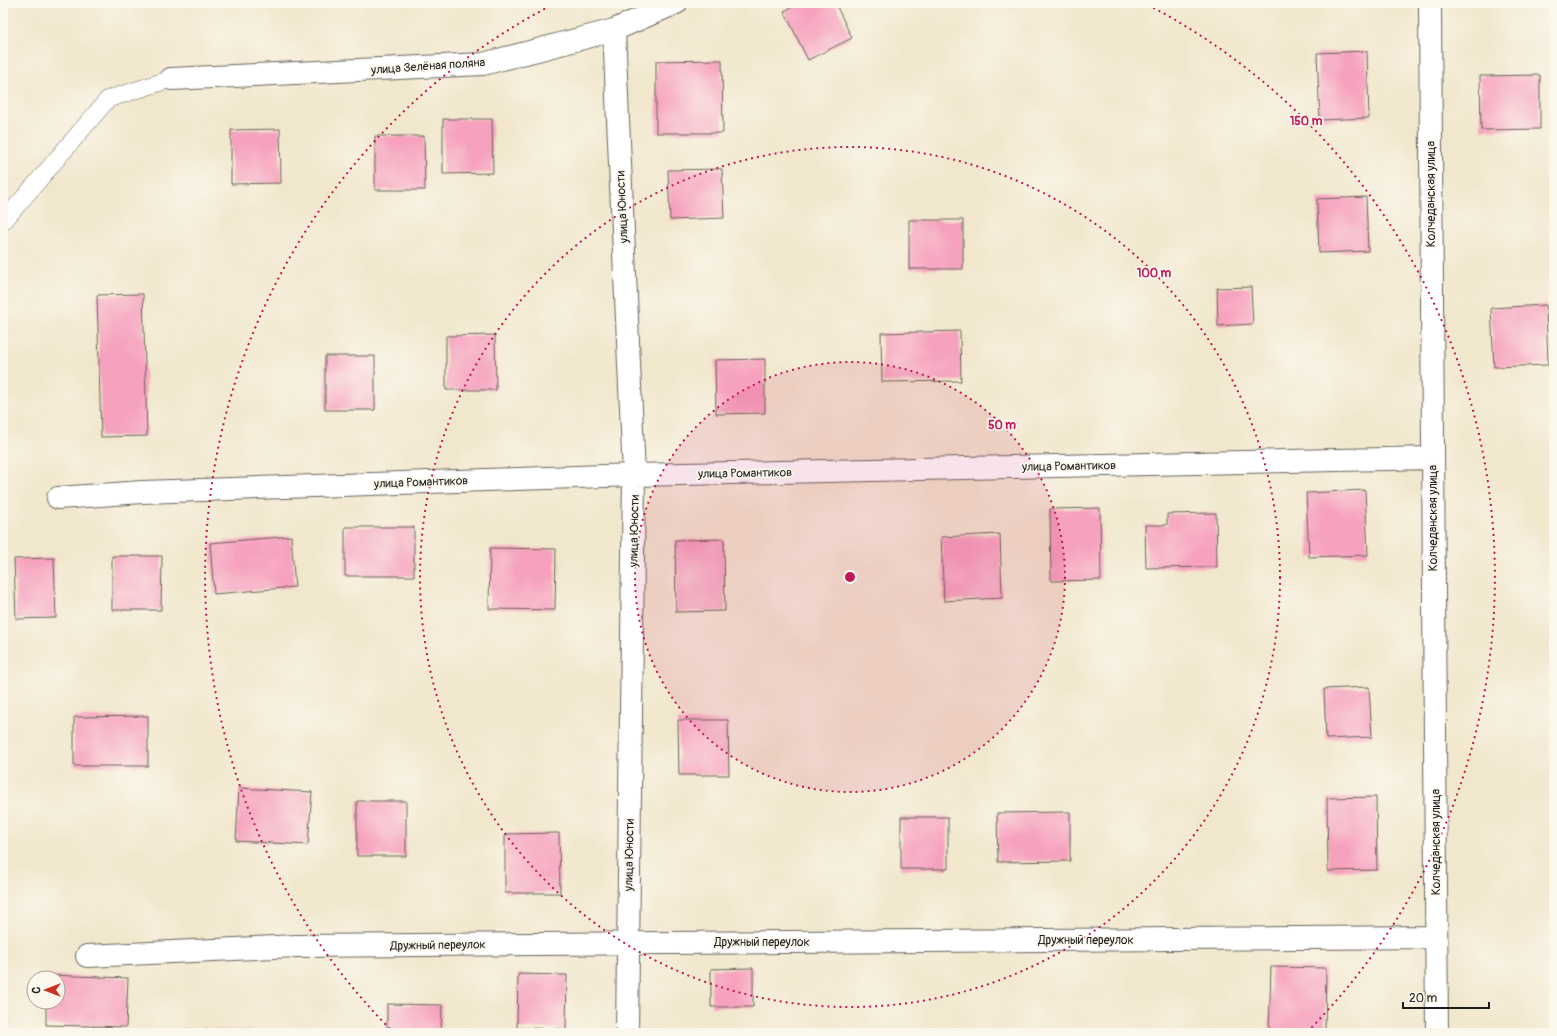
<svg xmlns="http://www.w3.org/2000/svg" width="1557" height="1036" font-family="Pangolin,sans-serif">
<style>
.building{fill:#f6a2be}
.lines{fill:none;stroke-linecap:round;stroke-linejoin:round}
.lane-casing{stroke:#67635a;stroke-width:18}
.street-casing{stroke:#67635a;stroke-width:24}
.lane{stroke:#fff;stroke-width:17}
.street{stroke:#fff;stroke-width:22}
.ring{fill:none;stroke:#c2185b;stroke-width:2;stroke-dasharray:2 4}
.labels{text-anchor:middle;stroke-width:3.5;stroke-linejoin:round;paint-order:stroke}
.street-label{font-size:12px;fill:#1c1c1c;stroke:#fbf7ec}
.centre{fill:#c2185b;stroke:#fbf7ec;stroke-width:2}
.ring-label{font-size:12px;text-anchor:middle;font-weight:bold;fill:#c2185b;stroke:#fbf7ec;stroke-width:3.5;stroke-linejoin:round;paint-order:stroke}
</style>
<rect width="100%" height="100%" fill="#fbf7ec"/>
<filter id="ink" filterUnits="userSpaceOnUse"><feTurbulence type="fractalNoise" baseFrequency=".025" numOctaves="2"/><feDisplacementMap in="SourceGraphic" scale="8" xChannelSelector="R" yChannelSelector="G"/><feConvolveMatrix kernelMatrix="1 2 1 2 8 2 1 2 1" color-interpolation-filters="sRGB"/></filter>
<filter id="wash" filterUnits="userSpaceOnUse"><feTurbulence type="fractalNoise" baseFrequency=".012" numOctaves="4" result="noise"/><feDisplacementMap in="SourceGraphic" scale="16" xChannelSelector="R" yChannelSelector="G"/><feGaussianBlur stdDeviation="0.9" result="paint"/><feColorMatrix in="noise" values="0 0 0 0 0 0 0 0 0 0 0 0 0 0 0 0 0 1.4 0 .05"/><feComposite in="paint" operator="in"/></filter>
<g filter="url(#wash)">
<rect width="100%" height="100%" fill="#f1e7cd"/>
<g id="blocks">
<path class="building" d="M 801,3 L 835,3 L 852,38 L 808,60 L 784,11 Z
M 1367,51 L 1369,118 L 1320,120 L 1317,53 Z
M 722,60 L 723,133 L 656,133 L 656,61 Z
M 1540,75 L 1540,129 L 1481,130 L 1480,76 Z
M 443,119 L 492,119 L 493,173 L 443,174 Z
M 280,129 L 281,183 L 231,184 L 231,130 Z
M 375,136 L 424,136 L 425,190 L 375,190 Z
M 722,169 L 724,218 L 670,220 L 668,170 Z
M 1366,197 L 1368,251 L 1319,253 L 1317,199 Z
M 909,220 L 963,220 L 963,269 L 909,269 Z
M 1251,287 L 1253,324 L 1218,326 L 1217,288 Z
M 143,294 L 147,436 L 101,437 L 97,295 Z
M 1546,305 L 1548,365 L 1494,367 L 1491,308 Z
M 960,331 L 961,381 L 882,382 L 881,333 Z
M 495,335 L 496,390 L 446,390 L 446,336 Z
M 325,356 L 375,356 L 375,410 L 325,410 Z
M 765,359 L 765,413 L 716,414 L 715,360 Z
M 1365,490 L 1368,555 L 1309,557 L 1306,493 Z
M 1100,508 L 1101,580 L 1051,581 L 1050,509 Z
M 1216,513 L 1217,567 L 1146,568 L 1145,525 L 1167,525 L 1167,514 Z
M 345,527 L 414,527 L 414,576 L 345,576 Z
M 1000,534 L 1002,598 L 944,601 L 941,537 Z
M 291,536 L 295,587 L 214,594 L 210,543 Z
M 724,539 L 725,611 L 676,612 L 675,540 Z
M 490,548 L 556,549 L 555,610 L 489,609 Z
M 112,556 L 162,556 L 161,610 L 112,610 Z
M 54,558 L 56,618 L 16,619 L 14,559 Z
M 1369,687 L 1372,737 L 1326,739 L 1324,689 Z
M 148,716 L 148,766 L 74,766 L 74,717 Z
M 678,720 L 728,720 L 729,775 L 679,775 Z
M 239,788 L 312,792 L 308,845 L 236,841 Z
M 1376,797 L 1377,870 L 1328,871 L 1327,798 Z
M 357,801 L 406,801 L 406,856 L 357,856 Z
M 1070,812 L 1070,861 L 998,862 L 997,813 Z
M 901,817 L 948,817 L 948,869 L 901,869 Z
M 559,833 L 560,893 L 505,893 L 505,834 Z
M 1271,967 L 1326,968 L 1325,1033 L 1269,1033 Z
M 753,968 L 753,1007 L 711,1007 L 711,969 Z
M 518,974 L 567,975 L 566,1029 L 517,1028 Z
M 47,975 L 128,978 L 126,1027 L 46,1025 L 46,1002 L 58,1002 L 58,978 L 47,978 Z
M 387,1004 L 442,1005 L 441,1033 L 387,1033 Z
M 184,1029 L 256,1031 L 256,1033 L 184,1033 Z"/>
</g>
</g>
<g filter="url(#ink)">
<use href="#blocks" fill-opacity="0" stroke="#67635a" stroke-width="1"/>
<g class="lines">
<g class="lane-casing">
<path id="lane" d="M 3,222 L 108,99 L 171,79"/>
</g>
<g class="street-casing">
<path id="street" d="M 1430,3 L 1437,1033
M 614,30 L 634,475 L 627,1033
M 171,79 L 483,64 L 614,30 L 676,3
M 58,498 L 142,492 L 634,475 L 1433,458
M 87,956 L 296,946 L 1436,937"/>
</g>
<use href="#lane" class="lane"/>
<use href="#street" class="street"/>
</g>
</g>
<circle cx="850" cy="577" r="215" fill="#c2185b" fill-opacity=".12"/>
<g class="ring">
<circle cx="850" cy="577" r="215"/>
<circle cx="850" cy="577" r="430"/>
<path d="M390 1029A645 645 0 0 1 552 5M1148 5A645 645 0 0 1 1310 1029"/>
</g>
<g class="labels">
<g class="street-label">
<text transform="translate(428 66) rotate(-4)" y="4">улица Зелёная поляна</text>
<text transform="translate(1431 194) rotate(-90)" y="4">Колчеданская улица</text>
<text transform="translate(622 207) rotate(-93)" y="4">улица Юности</text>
<text transform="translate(1069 466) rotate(-1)" y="4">улица Романтиков</text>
<text transform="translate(745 473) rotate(-1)" y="4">улица Романтиков</text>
<text transform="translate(421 482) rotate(-2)" y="4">улица Романтиков</text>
<text transform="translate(1433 518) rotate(-90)" y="4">Колчеданская улица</text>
<text transform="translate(634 531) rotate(-89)" y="4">улица Юности</text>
<text transform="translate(1436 842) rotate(-90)" y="4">Колчеданская улица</text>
<text transform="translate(629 855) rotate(-89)" y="4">улица Юности</text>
<text x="1086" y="944">Дружный переулок</text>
<text x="762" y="946">Дружный переулок</text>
<text transform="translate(438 945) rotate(-1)" y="4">Дружный переулок</text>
</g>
</g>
<circle cx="850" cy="577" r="6" class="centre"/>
<g class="ring-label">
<text x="1306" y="125">150 m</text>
<text x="1154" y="277">100 m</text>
<text x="1002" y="429">50 m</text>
</g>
<rect width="1557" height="1036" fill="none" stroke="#fbf7ec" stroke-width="16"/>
<g transform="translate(46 990) rotate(270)"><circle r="19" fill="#fbf7ec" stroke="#a29f99"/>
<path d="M0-3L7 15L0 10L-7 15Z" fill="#c8321e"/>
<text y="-6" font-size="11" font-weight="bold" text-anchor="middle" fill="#1c1c1c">С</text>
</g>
<path d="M1403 1002v6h86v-6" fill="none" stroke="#1c1c1c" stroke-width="2"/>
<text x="1409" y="1002" font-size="12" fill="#1c1c1c" stroke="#fbf7ec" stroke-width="3" paint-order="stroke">20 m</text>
</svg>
